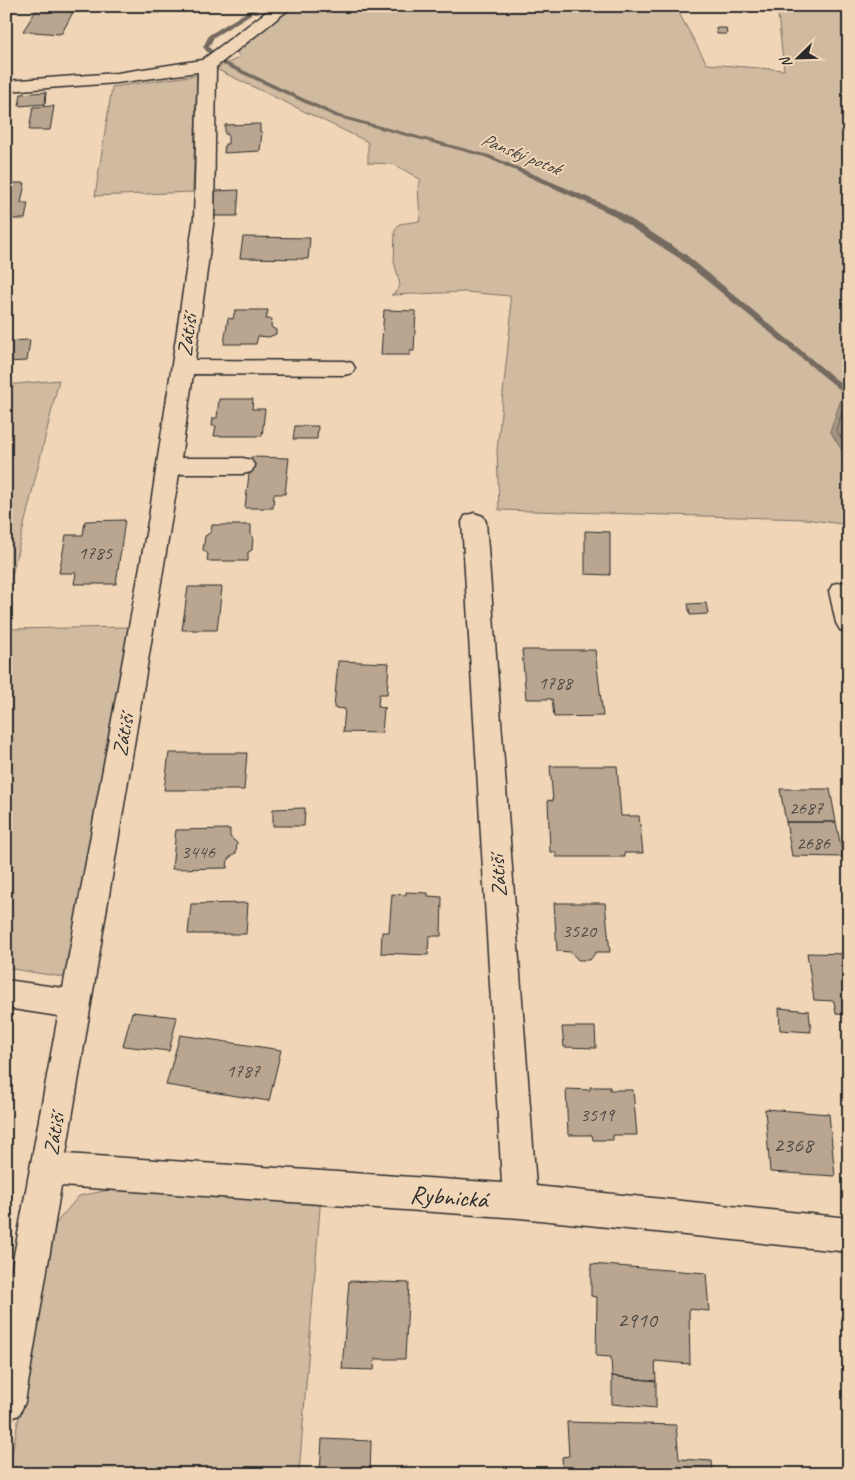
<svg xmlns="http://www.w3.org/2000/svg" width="855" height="1480" font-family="Caveat,sans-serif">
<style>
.green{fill:#d0baa0;stroke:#7e7266}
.water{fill:#a49581;stroke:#746b5f}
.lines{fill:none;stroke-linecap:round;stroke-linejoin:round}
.shore{stroke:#5b554d;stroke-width:1}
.stream{fill:#746b5f;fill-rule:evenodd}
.building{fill:#baa690;stroke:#2b2b2b}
.minor-casing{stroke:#2b2b2b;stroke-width:3}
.minor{fill:#f0d6b7;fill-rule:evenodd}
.labels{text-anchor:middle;stroke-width:4;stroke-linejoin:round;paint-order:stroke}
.far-water-label{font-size:19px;font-style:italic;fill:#494640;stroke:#f0d6b7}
.number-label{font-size:19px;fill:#4f4a44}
.street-label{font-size:21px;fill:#2b2b2b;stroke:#f0d6b7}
.near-number-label{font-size:22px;fill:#4f4a44}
.near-street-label{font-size:25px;fill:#2b2b2b;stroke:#f0d6b7}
</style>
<rect width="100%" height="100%" fill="#f0d6b7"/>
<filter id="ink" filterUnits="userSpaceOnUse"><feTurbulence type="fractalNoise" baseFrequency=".02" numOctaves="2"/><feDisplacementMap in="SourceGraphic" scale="10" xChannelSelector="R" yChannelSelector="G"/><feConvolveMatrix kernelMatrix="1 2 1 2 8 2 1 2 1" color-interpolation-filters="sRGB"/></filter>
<g filter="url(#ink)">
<path class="green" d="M 296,6 L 680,6 L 680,15 L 707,64 L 784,70 L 777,6 L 849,6 L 849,394 L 843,394 L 843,452 L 849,455 L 849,525 L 805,519 L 499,510 L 497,450 L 511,317 L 510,296 L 465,292 L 391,295 L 396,292 L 400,285 L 394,261 L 395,230 L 399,224 L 420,221 L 418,186 L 421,180 L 394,164 L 368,163 L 368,142 L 216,69 L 240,57 L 237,53 L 237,47 Z
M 197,75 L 193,192 L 95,196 L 112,87 Z
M 59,380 L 6,600 L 6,385 Z
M 129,627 L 69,978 L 6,968 L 6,629 Z
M 129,1186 L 321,1195 L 299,1474 L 8,1474 L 56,1223 L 79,1196 Z"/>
<path class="water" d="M 843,394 L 849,394 L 849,455 L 843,452 L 830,431 Z"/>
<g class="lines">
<path class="shore" d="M 849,399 L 846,400 L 836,430 L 849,449"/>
<path class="stream" d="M 256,6 L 264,6 L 214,37 L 209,47 L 219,59 L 339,115 L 489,155 L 615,209 L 685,254 L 849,390 L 849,397 L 679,258 L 609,213 L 485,157 L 335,117 L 215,61 L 203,47 L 209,35 Z"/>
</g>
<path class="building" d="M 49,6 L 78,6 L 73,12 L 46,10 Z
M 146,6 L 162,6 L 160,13 L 144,12 Z
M 37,9 L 46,10 L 73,12 L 62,33 L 59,34 L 23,31 Z
M 716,28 L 726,28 L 727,34 L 717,34 Z
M 46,92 L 45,104 L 19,106 L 21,94 Z
M 54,106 L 50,130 L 29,130 L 33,107 Z
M 260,124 L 260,132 L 262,132 L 260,151 L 224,153 L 225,144 L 228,144 L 228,134 L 225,134 L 225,125 Z
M 6,183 L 25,183 L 21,203 L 28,203 L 25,219 L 6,219 Z
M 239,190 L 237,216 L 213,216 L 215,191 Z
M 243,237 L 310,238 L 308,259 L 240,258 Z
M 235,310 L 268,310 L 266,319 L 272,319 L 271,327 L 276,330 L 276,334 L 269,337 L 258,336 L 256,344 L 224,344 L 228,318 L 233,319 Z
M 384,310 L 416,311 L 414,351 L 410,351 L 410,355 L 381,355 Z
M 30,340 L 27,361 L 6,362 L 6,341 Z
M 219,399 L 253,399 L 252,409 L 265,409 L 262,436 L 214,436 L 216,426 L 212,426 L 213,418 L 217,418 Z
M 295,426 L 318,426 L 317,439 L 293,439 Z
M 251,457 L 289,458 L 285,494 L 274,494 L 273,508 L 245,508 Z
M 125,520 L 116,584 L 74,584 L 76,573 L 59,573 L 66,535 L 83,535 L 85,521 Z
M 212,525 L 251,525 L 251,534 L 253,536 L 252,550 L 248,552 L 248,561 L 207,561 L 208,554 L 203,550 L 205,536 L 211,532 Z
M 585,531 L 610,532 L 610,575 L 585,574 Z
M 188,587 L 222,587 L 217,630 L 182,630 Z
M 706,603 L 708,614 L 690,615 L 688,604 Z
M 522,650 L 595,650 L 603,716 L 554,717 L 552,699 L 526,699 Z
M 338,661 L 389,663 L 387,694 L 379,694 L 378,707 L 386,708 L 384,709 L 382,733 L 343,732 L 345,709 L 334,708 Z
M 169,753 L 247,753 L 244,790 L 164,790 Z
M 550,766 L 617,766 L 621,816 L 639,816 L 643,853 L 624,853 L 625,857 L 556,857 L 556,852 L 550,852 L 548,800 L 553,801 Z
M 780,789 L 830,789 L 836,822 L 786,822 Z
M 305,808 L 304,826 L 273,826 L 273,809 Z
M 786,822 L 836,822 L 843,857 L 792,856 Z
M 230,829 L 230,837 L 237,843 L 236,853 L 228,859 L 227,868 L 172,869 L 176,830 Z
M 406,892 L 428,893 L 428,896 L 442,897 L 441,936 L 429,936 L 428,955 L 381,953 L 382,932 L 389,932 L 392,894 L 406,895 Z
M 248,903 L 246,934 L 188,934 L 191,904 Z
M 554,903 L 605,903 L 610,952 L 596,952 L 590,960 L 578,960 L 571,952 L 557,951 Z
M 807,953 L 849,954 L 849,1015 L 836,1014 L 834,1001 L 814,1000 Z
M 779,1008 L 809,1011 L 811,1032 L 780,1030 Z
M 132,1012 L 177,1017 L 169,1051 L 123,1046 Z
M 562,1027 L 595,1027 L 596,1048 L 564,1047 Z
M 180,1035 L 281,1050 L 269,1101 L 166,1085 Z
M 590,1087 L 610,1087 L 610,1090 L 633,1090 L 637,1135 L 613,1135 L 613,1140 L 593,1140 L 592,1135 L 568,1135 L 566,1089 L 590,1090 Z
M 765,1109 L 829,1114 L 835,1176 L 770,1172 Z
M 591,1264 L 706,1273 L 709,1311 L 689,1309 L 690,1364 L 655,1361 L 656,1381 L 612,1376 L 611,1357 L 596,1356 L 597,1297 L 591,1296 Z
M 349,1281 L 409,1283 L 405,1359 L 375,1359 L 374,1370 L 342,1369 Z
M 612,1376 L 656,1381 L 656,1408 L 612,1404 Z
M 567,1422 L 676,1425 L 679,1459 L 712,1461 L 713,1474 L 563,1474 L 562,1457 L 569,1456 Z
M 322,1439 L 371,1441 L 370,1474 L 320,1474 Z"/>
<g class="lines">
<g class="minor-casing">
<path id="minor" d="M 274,6 L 293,6 L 216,67 L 214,218 L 195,360 L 344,361 L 352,363 L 355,368 L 352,373 L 344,375 L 193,374 L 181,458 L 243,458 L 251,460 L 255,466 L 251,472 L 243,474 L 179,474 L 66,1154 L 502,1183 L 462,522 L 465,516 L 474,513 L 483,516 L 486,522 L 536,1186 L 849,1218 L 849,1252 L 520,1218 L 61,1186 L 25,1402 L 19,1415 L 6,1420 L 6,1299 L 58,1016 L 6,1008 L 6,980 L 63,988 L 149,517 L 194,218 L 198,72 L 117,83 L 6,91 L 6,81 L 117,73 L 202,60 Z
M 842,582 L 849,584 L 849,633 L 840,630 L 836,623 L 829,591 L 833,584 Z"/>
</g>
<use href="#minor" class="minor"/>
</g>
</g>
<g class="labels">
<g class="far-water-label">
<text transform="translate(521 153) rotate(22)" y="7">Panský potok</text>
</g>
<g class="number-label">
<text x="95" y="559">1785</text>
<text x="555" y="689">1788</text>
<text x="806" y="814">2687</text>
<text x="813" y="849">2686</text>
<text x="198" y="858">3446</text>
<text x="579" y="937">3520</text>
<text x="243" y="1077">1787</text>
<text x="597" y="1121">3519</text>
</g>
<g class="street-label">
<text transform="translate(187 335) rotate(-82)" y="7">Zátiší</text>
<text transform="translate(123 735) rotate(-80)" y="7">Zátiší</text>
<text transform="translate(498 876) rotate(-94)" y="7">Zátiší</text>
<text transform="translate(54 1134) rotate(-81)" y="7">Zátiší</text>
</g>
<g class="near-number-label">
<text x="793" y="1152">2368</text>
<text x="637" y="1327">2910</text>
</g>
<g class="near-street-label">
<text transform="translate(449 1196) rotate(4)" y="9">Rybnická</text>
</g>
</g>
<rect width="855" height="1480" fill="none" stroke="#f0d6b7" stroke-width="25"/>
<rect x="12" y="12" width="830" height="1455" fill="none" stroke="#2b2b2b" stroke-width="2" filter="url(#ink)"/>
<g transform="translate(798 58) rotate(247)" stroke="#f0d6b7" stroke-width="4" paint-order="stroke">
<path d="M0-4L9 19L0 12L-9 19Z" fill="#2b2b2b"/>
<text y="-8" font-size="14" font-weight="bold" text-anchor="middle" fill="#2b2b2b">N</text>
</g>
</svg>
